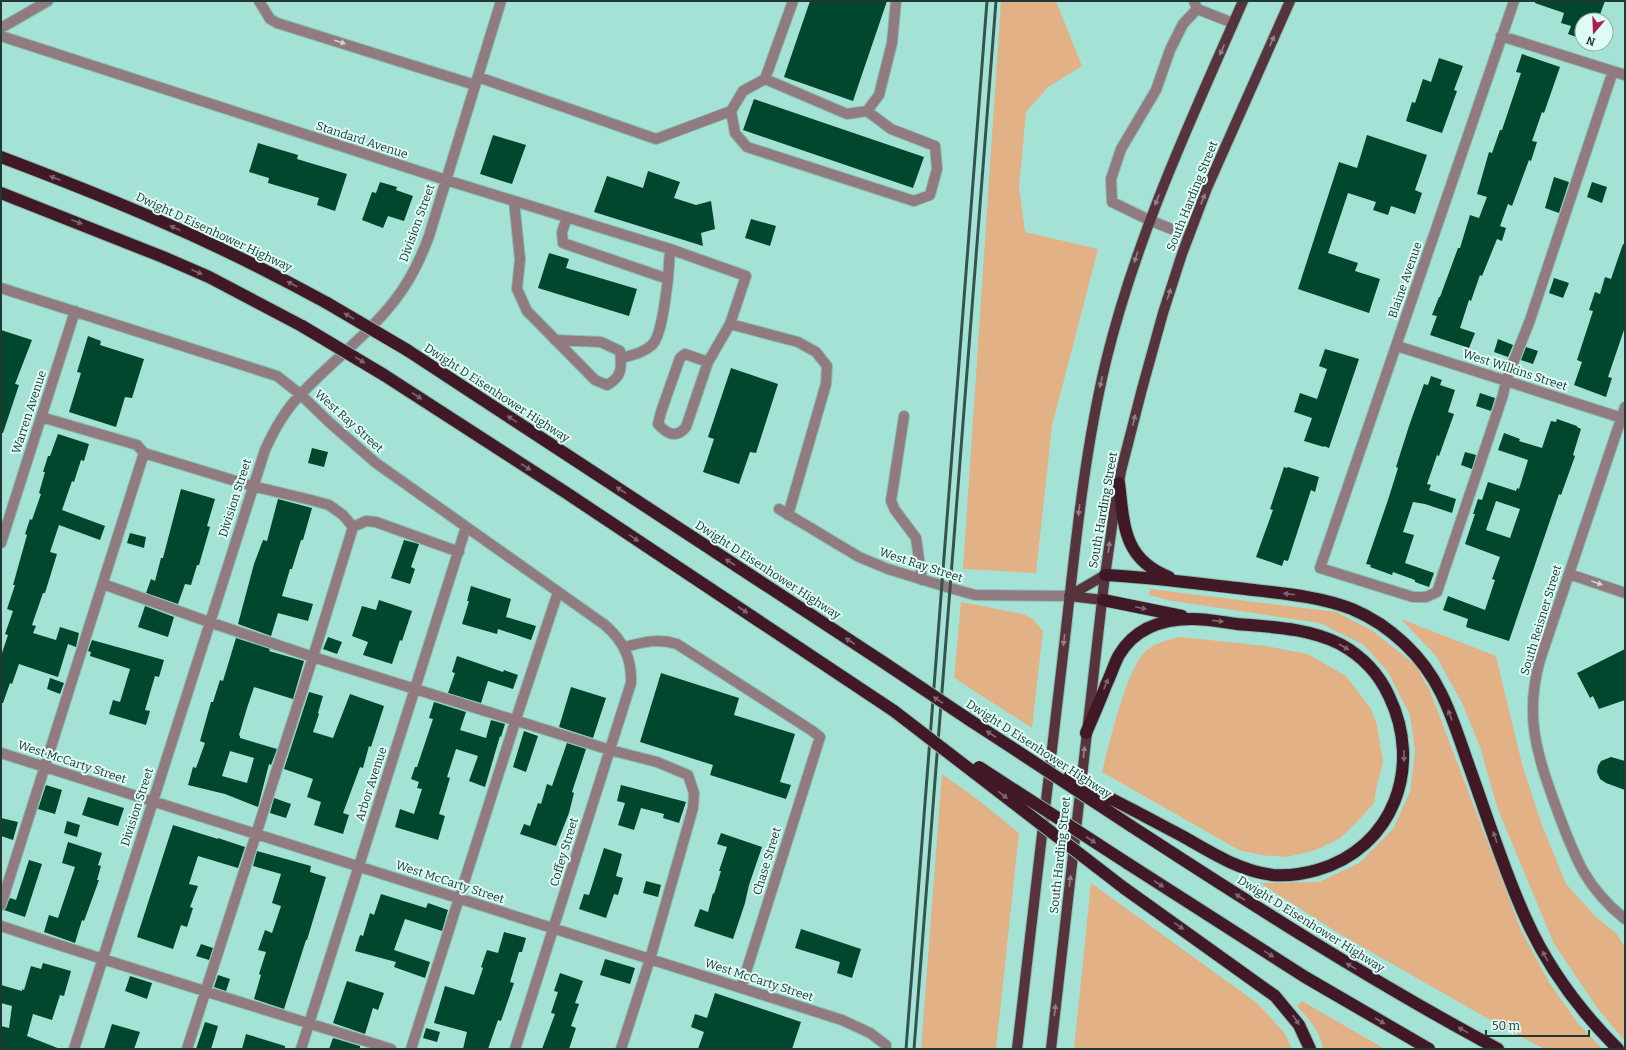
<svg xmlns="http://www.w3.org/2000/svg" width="1626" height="1050" font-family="Bitter,serif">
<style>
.green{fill:#e3b186}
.building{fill:#00472e;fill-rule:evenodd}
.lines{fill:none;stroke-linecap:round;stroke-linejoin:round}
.minor-casing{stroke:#88bdb2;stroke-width:12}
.major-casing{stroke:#88bdb2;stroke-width:12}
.highway-casing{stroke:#88bdb2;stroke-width:14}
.minor{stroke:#917a80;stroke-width:10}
.major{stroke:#57333d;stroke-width:10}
.highway{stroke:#411926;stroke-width:12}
.rail{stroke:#34534d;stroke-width:3}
.highway-bridge-casing{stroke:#88bdb2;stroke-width:14;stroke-linecap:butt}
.highway-bridge{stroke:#411926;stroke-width:12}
.oneway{fill:#8d8387}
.oneway2{fill:#c7d5d3}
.oneway3{fill:#78686f}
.labels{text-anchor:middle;stroke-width:4;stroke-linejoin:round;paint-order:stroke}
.street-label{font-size:12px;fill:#203934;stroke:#defcf6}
</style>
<rect width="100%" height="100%" fill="#a5e2d6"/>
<path class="green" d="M 1001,1 L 1056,1 L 1082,66 L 1048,87 L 1026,112 L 1019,187 L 1025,232 L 1098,249 L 1052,426 L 1036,573 L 963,569 Z
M 1150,589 L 1336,612 L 1373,631 L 1398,651 L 1416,666 L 1430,691 L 1521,930 L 1549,982 L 1577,1022 L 1602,1049 L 1545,1049 L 1508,1030 L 1343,936 L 1260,883 L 1319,882 L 1359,863 L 1393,829 L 1410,792 L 1415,751 L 1410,715 L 1388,672 L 1364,645 L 1320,623 L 1173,601 L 1149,595 Z
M 961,602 L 1023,614 L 1033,619 L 1043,631 L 1032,728 L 954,678 Z
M 1401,619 L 1496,656 L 1522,764 L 1542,825 L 1566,884 L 1596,917 L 1616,933 L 1625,947 L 1624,1016 L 1625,1041 L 1598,1009 L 1554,944 L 1497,807 L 1480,747 L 1462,703 L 1436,656 Z
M 1180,637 L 1266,646 L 1308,654 L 1346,676 L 1371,709 L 1377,725 L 1383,763 L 1377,785 L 1374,803 L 1358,821 L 1339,839 L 1313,851 L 1286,857 L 1261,855 L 1239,850 L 1102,772 C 1109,746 1127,665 1147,650 C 1157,642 1168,640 1180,637 Z
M 942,774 L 977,799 L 1019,833 L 996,1049 L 921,1049 Z
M 1091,883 L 1257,1003 L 1284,1032 L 1292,1049 L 1074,1049 Z
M 1302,1001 L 1385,1049 L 1323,1049 C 1320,1031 1309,1019 1297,1006 Z"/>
<path class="building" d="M 810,1 L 887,1 L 853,101 L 784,77 Z
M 1535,1 L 1605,1 L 1598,20 L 1582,20 L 1582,39 L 1568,34 L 1571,26 L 1561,23 L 1564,13 L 1535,3 Z
M 1522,54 L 1560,67 L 1544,113 L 1542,112 L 1532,141 L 1537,142 L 1531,161 L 1529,160 L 1512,206 L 1508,204 L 1500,226 L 1506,228 L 1502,241 L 1497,239 L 1482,276 L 1480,275 L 1471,301 L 1469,300 L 1460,328 L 1475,333 L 1469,348 L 1430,335 L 1437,316 L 1432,315 L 1439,297 L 1440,297 L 1458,248 L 1460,248 L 1470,215 L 1479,218 L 1487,197 L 1477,194 L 1489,152 L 1492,153 L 1500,130 L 1502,130 L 1521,73 L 1516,72 Z
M 1439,58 L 1463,66 L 1454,90 L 1457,91 L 1442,133 L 1406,121 L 1412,102 L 1415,103 L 1423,79 L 1431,82 Z
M 754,99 L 924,157 L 913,188 L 743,130 Z
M 493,135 L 526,145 L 512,184 L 480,174 Z
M 1367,135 L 1427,155 L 1415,190 L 1422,193 L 1415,214 L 1391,206 L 1388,215 L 1373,210 L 1376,202 L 1348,193 L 1328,253 L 1358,263 L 1355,271 L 1380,279 L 1369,313 L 1298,289 L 1339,162 L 1357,168 Z
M 258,143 L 298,155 L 297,159 L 347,174 L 335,211 L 317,205 L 319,198 L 268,183 L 269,178 L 249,172 Z
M 648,171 L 680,182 L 674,198 L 696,205 L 711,201 L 715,229 L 701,233 L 703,246 L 594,212 L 607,176 L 643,188 Z
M 1554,177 L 1569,182 L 1559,213 L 1545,208 Z
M 380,182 L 397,187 L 396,190 L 413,196 L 404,221 L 388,216 L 383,228 L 362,220 L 372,192 L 376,193 Z
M 1592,182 L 1607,187 L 1602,203 L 1587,197 Z
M 751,219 L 776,226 L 770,246 L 745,238 Z
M 1623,244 L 1625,245 L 1625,327 L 1608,377 L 1612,378 L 1606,397 L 1574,385 L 1582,362 L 1577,360 L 1593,311 L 1589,310 L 1595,292 L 1600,294 L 1605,277 L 1611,279 Z
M 549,253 L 569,259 L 566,268 L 637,289 L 629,316 L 538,288 Z
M 1554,278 L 1569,283 L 1563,298 L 1549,293 Z
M 1,330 L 32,340 L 15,384 L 19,385 L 3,433 L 1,433 Z
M 88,336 L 101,341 L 100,345 L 144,359 L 132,398 L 125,397 L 116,427 L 69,412 L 81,373 L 77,372 Z
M 1498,339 L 1513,345 L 1508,357 L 1494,352 Z
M 1526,347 L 1538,351 L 1533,364 L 1521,360 Z
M 1325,349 L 1359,359 L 1329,448 L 1324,446 L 1324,447 L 1304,441 L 1312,418 L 1294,412 L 1300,393 L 1317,399 L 1327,369 L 1319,366 Z
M 731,368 L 778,384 L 756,453 L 750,452 L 739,484 L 703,472 L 714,439 L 708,437 Z
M 1431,376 L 1442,380 L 1440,385 L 1455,390 L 1448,412 L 1454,414 L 1439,456 L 1437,455 L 1427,484 L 1431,485 L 1429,490 L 1456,499 L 1452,513 L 1425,504 L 1413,502 L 1403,532 L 1414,535 L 1405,563 L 1434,573 L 1429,587 L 1415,582 L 1415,580 L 1393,572 L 1392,575 L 1370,567 L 1371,565 L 1366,564 L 1388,500 L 1398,468 L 1396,467 L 1409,426 L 1424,384 L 1428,385 Z
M 1480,393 L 1495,398 L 1491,411 L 1476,406 Z
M 1557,419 L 1577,426 L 1577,427 L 1581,429 L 1573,455 L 1575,456 L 1570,470 L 1561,495 L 1559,494 L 1509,641 L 1466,627 L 1468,619 L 1443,610 L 1448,596 L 1485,610 L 1495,580 L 1492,579 L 1500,557 L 1465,544 L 1475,514 L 1473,514 L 1478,499 L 1482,500 L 1488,482 L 1516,491 L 1517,488 L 1519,489 L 1528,460 L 1498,450 L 1504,433 L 1520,439 L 1519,441 L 1542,448 L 1551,421 L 1556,422 ZM 1496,501 L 1520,509 L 1510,538 L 1486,530 Z
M 58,434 L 89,444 L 84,461 L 81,460 L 74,482 L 72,481 L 62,510 L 105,526 L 100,540 L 59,525 L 50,552 L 57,554 L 45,593 L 43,593 L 32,625 L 36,626 L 33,633 L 56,640 L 60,627 L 79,633 L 76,647 L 68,644 L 58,677 L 19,664 L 12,684 L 10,683 L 3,703 L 1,703 L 1,656 L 8,635 L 5,634 L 13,611 L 7,609 L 15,585 L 13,585 L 27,535 L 25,534 L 30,519 L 32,520 L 41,494 L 39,493 L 45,472 L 43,472 L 48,456 L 50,456 Z
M 312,448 L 328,452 L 324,467 L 308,463 Z
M 1465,452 L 1476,455 L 1472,469 L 1461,465 Z
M 1284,467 L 1287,468 L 1288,467 L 1319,477 L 1315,492 L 1311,490 L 1288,561 L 1284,560 L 1282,566 L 1256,557 L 1273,510 L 1270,509 Z
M 181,489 L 215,499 L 207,526 L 210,527 L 199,565 L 197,565 L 191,585 L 185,584 L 178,604 L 146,593 L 151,579 L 155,581 L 161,558 L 163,558 Z
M 278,499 L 312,508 L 303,540 L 301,540 L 292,569 L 290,569 L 282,596 L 313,604 L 308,621 L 278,613 L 271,636 L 238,624 L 254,564 L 263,540 L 267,541 Z
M 130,533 L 146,537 L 144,548 L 127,543 Z
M 404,540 L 419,544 L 411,567 L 415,569 L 410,584 L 391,578 Z
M 471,586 L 511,599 L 506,617 L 536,626 L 531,640 L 498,629 L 497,634 L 462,624 L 469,601 L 467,601 Z
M 379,600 L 412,611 L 402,641 L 400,640 L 392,664 L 363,655 L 368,642 L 352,636 L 362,606 L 376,610 Z
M 145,606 L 174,617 L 168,637 L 138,627 Z
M 328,637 L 342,642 L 337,654 L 323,649 Z
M 236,638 L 270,649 L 269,651 L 304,661 L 293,699 L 254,687 L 247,708 L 239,735 L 240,736 L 240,738 L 277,749 L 271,765 L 269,764 L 258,807 L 225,794 L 188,785 L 193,767 L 196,768 L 205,743 L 200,741 L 211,702 L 213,702 L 220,680 L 223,681 ZM 230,751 L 254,758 L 247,783 L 222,776 Z
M 92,640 L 164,660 L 159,677 L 155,676 L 145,710 L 150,711 L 146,725 L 109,714 L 113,700 L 120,702 L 130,669 L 90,656 L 91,652 L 88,651 Z
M 1625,649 L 1625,700 L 1599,709 L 1593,696 L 1590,698 L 1577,673 Z
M 457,656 L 503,672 L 504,670 L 518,675 L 513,689 L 488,681 L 481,703 L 448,693 L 455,673 L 452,672 Z
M 661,673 L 739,698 L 734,715 L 795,734 L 780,782 L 791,785 L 786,799 L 710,775 L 713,765 L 640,742 Z
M 50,678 L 64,683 L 60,694 L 47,689 Z
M 571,687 L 606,698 L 593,738 L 559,727 Z
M 309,692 L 323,696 L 318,713 L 319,714 L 313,732 L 333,738 L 350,694 L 384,706 L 371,747 L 369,746 L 363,768 L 360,767 L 343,813 L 349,815 L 343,834 L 314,825 L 321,802 L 307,797 L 313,779 L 284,769 Z
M 434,702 L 466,712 L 460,730 L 486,738 L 491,720 L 505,724 L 501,737 L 500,736 L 485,787 L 469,781 L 478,756 L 456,749 L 447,777 L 450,778 L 439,814 L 445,816 L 438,840 L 395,827 L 400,809 L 414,814 L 422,789 L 417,788 L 419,782 L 411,779 L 415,767 L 417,767 L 433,719 L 429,718 Z
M 524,731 L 538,736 L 526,772 L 513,767 Z
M 567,743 L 586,749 L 572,792 L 574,793 L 569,813 L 556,846 L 520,834 L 524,824 L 530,826 L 538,803 L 541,804 L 547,784 L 552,786 Z
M 1611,757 L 1625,761 L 1625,790 L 1606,783 L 1600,779 L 1597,772 L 1598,766 L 1601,761 Z
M 46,785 L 62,790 L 55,814 L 38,809 Z
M 621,785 L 686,802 L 679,823 L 663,818 L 664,814 L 641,808 L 634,830 L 618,825 L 625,803 L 617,801 Z
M 88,797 L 124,808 L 118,826 L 82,815 Z
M 274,798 L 291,804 L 286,818 L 270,813 Z
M 1,818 L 18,822 L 13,840 L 1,836 Z
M 67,821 L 80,825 L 77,837 L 64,833 Z
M 173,825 L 218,839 L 218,838 L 245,847 L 238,868 L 198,856 L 189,884 L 198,886 L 190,907 L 193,908 L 187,927 L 181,925 L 173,949 L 137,937 Z
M 721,833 L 762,847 L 749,885 L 745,903 L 733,939 L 694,926 L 700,909 L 708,912 L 713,893 L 714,894 L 721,871 L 719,871 L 727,847 L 717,844 Z
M 68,842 L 102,853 L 98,865 L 101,866 L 97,880 L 99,880 L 84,921 L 82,920 L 75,943 L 44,932 L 49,915 L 58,918 L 75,867 L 62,863 Z
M 604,848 L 622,854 L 616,876 L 623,878 L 618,895 L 614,894 L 606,918 L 579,909 L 584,894 L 589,895 Z
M 257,851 L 311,866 L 310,872 L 326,877 L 307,940 L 306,940 L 284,1009 L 254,999 L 261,975 L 259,974 L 266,952 L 258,950 L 265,930 L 272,933 L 281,906 L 272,903 L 281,874 L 253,866 Z
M 29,860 L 42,864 L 25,917 L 4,910 L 10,898 L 16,900 Z
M 646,881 L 661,885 L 658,897 L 643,893 Z
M 381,894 L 426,908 L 428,903 L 448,910 L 442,931 L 405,919 L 394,950 L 430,962 L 425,978 L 394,967 L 396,962 L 355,951 L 360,935 L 363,936 L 370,913 L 374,915 Z
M 801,929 L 861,949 L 852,978 L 837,973 L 840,962 L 795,948 Z
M 504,932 L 526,938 L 522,952 L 519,952 L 510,982 L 514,983 L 501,1021 L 498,1020 L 488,1049 L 463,1049 L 467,1032 L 434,1023 L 445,986 L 474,995 L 483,968 L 481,967 L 487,950 L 498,953 Z
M 201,944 L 213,948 L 209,960 L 196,956 Z
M 605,959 L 635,968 L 630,984 L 600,975 Z
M 43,963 L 71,971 L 64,996 L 60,995 L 52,1020 L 33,1014 L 27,1036 L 60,1049 L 1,1049 L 1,1026 L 9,1028 L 12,1006 L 1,1003 L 1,985 L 22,991 L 22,989 L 24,990 L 31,966 L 41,969 Z
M 560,973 L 583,981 L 575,1003 L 579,1004 L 571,1026 L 576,1028 L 569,1049 L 542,1049 L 555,1014 L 551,1013 L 558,992 L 554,991 Z
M 218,975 L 230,979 L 226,991 L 214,987 Z
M 130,976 L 152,983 L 147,999 L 125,991 Z
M 347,981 L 384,993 L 378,1010 L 373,1008 L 365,1034 L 333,1023 Z
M 715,993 L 801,1022 L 792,1049 L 698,1049 L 704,1032 L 691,1027 L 695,1014 L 707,1018 Z
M 205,1022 L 218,1026 L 211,1049 L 196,1049 Z
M 112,1024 L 140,1032 L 134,1049 L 104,1049 Z
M 426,1028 L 440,1032 L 437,1042 L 423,1038 Z
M 246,1034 L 285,1046 L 285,1049 L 242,1049 Z
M 333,1038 L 360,1046 L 360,1049 L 329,1049 Z"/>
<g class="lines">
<g class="minor-casing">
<path id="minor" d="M 259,1 L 270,19 L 277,23 L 475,85
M 1194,1 L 1197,9 L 1233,23
M 1514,1 L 1320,568 L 1413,597 L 1426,597 L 1437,592 L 1503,395 L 1506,381 L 1530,320 L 1613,71
M 1,28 L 48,1
M 1,36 L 446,180 L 670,249 L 746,276 L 730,324 L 798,342 L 816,352 L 827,366 L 826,384 L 788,515
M 1501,36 L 1625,75
M 478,77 L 656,139 L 731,111 L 743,91 L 765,79 L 793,1
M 765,79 L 847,114 L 867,111 L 879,95 L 892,43 L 896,1
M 731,111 L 735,133 L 747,147 L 914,201 L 930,195 L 937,169 L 935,146 L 891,129 L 867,111
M 514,201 L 520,259 L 517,289 L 527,311 L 595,380 L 607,385 C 622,377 622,368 620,351 L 601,342 L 555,340
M 567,217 L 562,232 L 563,243 L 668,279 L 670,249
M 1189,236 L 1149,220 L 1112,202 L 1111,179 L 1121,149 L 1156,90 L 1170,50 L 1183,24 L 1197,9
M 1,288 L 277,376 L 300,394 L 330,423 L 376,463 L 605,625 C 623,641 632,658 631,683 L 515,1049
M 1397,346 L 1625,419
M 621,358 C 632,355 643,353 652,345 C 662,336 666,293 668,279
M 708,362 L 685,354 L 680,358 L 661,412 L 658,424 C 667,434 676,439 686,427 L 708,362 L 730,324
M 1625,407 L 1540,660 C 1524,717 1537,754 1556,807 C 1574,855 1584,886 1625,919
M 904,416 L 891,501 L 895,510 L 916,538 L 922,580
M 41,417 L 137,445 L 144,453 L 252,486 L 311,500 L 329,505 L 343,515 L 353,527 L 366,521 L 376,522 L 459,552
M 779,509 L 859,557 L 888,569 L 950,588 L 975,595 L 1069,596
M 1,543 L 75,311
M 1569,574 L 1625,593
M 103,584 L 209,622 L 313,657 L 610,750 L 657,762 L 688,775 L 694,793 L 693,808 L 650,959 L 621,1049
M 625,647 C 643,642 658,638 677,644 L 811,730 L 820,737 L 741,988
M 1,753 L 842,1020 L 870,1033 L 886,1045 L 886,1049
M 1,905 L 144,453
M 1,926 C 130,969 261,1008 391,1049
M 74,1049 L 265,450 C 274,430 285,410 301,394 C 331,362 368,335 395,300 C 410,281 421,258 429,236 L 501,1
M 187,1049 L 313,657 L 353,527
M 301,1049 L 466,527
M 411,1049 L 516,719 L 558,592"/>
</g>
<g class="major-casing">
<path id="major" d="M 1069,596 L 1105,575
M 1069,596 L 1103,600
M 1017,1049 C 1034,909 1049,769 1066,629 C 1076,539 1085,449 1106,361 C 1137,234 1191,120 1243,1
M 1051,1049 L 1104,583 L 1114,512 L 1121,471 L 1142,389 L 1163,313 L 1182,254 L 1207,188 L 1290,1"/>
</g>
<g class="highway-casing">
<path id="highway" d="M 1,157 C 54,177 107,198 158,220 C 216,245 272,273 327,303
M 1,193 L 163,257 L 209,277 L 302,326
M 407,350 L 883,662
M 384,375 L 565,492 L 894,711
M 1119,483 C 1124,525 1123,559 1169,577
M 1105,575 C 1149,577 1193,583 1237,588 C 1275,593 1316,595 1352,609 C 1390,625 1423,656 1441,693 C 1453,717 1461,744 1470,769 C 1488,819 1504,871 1526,919 C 1548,968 1580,1011 1618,1049
M 1103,600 L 1182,616
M 971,721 L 1011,747
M 1086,733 C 1093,717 1100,701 1106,685 C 1111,675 1114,664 1119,655 C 1135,628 1163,619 1192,619 C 1207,619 1222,622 1237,624 C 1271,627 1308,628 1340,644 C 1362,656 1379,674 1389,696 C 1423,766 1394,848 1317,870 C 1303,874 1287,876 1273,875 C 1240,871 1212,853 1184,837 C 1167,828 1150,819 1133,810
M 1131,826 C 1251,904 1371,981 1498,1049
M 1127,863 L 1305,977 L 1429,1049
M 1124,888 L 1275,996 L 1299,1025 L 1310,1049"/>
</g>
<use href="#minor" class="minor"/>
<use href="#major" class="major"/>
<use href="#highway" class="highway"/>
<path class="rail" d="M 906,1049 L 987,1
M 914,1049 L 996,1"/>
<g class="highway-bridge-casing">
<path id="highway-bridge" d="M 327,303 L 407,350
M 302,326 L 384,375
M 883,662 L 971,721
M 894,711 L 1124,888
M 1011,747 L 1131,826
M 979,767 L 1127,863
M 1069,777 L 1133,810"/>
</g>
<use href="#highway-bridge" class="highway-bridge"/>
</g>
<defs><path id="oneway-solid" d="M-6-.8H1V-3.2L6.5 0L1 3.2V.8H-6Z"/></defs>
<g class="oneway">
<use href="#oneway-solid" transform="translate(1272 41) rotate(-66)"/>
<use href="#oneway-solid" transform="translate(1222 50) rotate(114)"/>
<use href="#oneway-solid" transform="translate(1203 199) rotate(-69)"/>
<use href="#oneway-solid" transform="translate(1157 200) rotate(112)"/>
<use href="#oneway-solid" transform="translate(1136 257) rotate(108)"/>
<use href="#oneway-solid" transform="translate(1169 294) rotate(-72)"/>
<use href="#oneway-solid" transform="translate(1101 382) rotate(103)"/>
<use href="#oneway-solid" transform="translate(1134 420) rotate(-76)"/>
<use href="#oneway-solid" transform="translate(1079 510) rotate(97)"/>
<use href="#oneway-solid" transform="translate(1109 547) rotate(-82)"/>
<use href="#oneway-solid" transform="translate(1064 640) rotate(97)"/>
<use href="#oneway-solid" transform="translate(1084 752) rotate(-84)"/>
<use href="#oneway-solid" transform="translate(1070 881) rotate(-83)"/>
<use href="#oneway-solid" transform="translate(1055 1010) rotate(-83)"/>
</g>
<g class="oneway2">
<use href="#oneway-solid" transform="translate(340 42) rotate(17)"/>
<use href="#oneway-solid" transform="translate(1597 583) rotate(19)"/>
</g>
<g class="oneway3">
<use href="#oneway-solid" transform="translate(55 178) rotate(-159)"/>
<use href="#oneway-solid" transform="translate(77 222) rotate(21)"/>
<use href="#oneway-solid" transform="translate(175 228) rotate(-156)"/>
<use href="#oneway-solid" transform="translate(197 272) rotate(24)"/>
<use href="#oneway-solid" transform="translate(292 284) rotate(-152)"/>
<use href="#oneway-solid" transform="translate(349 316) rotate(-149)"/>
<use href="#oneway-solid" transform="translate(360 360) rotate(32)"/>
<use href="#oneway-solid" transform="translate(417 396) rotate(33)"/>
<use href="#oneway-solid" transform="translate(512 419) rotate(-146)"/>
<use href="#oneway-solid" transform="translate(526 467) rotate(33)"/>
<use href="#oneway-solid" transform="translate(621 490) rotate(-147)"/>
<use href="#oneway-solid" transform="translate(634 538) rotate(34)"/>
<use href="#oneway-solid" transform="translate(730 562) rotate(-147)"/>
<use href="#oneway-solid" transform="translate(1289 594) rotate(-173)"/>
<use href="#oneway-solid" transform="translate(1141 608) rotate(12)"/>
<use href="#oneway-solid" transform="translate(743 610) rotate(33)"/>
<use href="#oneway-solid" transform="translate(1218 621) rotate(6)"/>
<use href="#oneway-solid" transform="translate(850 641) rotate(-147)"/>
<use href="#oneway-solid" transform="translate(1344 647) rotate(30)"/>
<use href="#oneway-solid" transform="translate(1106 684) rotate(-68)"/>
<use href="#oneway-solid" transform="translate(938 700) rotate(-146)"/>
<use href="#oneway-solid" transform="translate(1450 715) rotate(-110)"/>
<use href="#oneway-solid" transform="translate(991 734) rotate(-147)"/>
<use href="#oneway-solid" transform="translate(1404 756) rotate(91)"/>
<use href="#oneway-solid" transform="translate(1003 795) rotate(38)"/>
<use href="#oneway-solid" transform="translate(1495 837) rotate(-109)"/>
<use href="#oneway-solid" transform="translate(1091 840) rotate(33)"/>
<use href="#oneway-solid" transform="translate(1159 884) rotate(33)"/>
<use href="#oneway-solid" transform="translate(1240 897) rotate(-147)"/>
<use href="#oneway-solid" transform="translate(1179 926) rotate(35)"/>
<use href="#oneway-solid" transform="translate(1269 954) rotate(32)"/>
<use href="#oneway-solid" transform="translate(1545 956) rotate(-119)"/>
<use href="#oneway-solid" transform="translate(1351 966) rotate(-149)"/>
<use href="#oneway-solid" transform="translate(1296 1020) rotate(55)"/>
<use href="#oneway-solid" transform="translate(1380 1021) rotate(30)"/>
<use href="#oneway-solid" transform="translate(1463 1030) rotate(-151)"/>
</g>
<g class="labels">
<g class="street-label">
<text transform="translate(362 140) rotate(18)" y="4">Standard Avenue</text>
<text transform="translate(1192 196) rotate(-68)" y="4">South Harding Street</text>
<text transform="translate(417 223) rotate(-70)" y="4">Division Street</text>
<text transform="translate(214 232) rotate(25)" y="4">Dwight D Eisenhower Highway</text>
<text transform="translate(1405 280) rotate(-71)" y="4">Blaine Avenue</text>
<text transform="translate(1515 370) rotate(18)" y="4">West Wilkins Street</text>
<text transform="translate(497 393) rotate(33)" y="4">Dwight D Eisenhower Highway</text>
<text transform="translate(29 412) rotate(-72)" y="4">Warren Avenue</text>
<text transform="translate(349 421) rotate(42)" y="4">West Ray Street</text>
<text transform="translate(235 498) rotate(-72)" y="4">Division Street</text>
<text transform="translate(1103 510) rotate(-80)" y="4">South Harding Street</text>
<text transform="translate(921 565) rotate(18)" y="4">West Ray Street</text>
<text transform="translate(768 570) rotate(33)" y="4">Dwight D Eisenhower Highway</text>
<text transform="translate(1541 620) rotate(-73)" y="4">South Reisner Street</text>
<text transform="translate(1039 749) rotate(33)" y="4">Dwight D Eisenhower Highway</text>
<text transform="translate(72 762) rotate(18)" y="4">West McCarty Street</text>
<text transform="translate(371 784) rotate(-72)" y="4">Arbor Avenue</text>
<text transform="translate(137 807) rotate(-72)" y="4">Division Street</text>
<text transform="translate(564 852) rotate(-73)" y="4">Coffey Street</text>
<text transform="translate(1060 855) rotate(-84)" y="4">South Harding Street</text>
<text transform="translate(767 861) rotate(-73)" y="4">Chase Street</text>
<text transform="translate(450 882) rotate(18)" y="4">West McCarty Street</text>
<text transform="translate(1311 924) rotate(32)" y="4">Dwight D Eisenhower Highway</text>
<text transform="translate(759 980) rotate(18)" y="4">West McCarty Street</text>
</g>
</g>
<rect width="1626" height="1050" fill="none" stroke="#203934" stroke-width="4"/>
<g transform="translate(1594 32) rotate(199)"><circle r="19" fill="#defcf6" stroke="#92aea8"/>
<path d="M0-3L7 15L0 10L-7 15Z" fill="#aa1c59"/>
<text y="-6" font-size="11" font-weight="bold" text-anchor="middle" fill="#203934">N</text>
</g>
<path d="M1486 1030v6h103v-6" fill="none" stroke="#203934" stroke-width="2"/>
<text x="1492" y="1030" font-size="12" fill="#203934" stroke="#defcf6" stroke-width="3" paint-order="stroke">50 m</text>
</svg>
